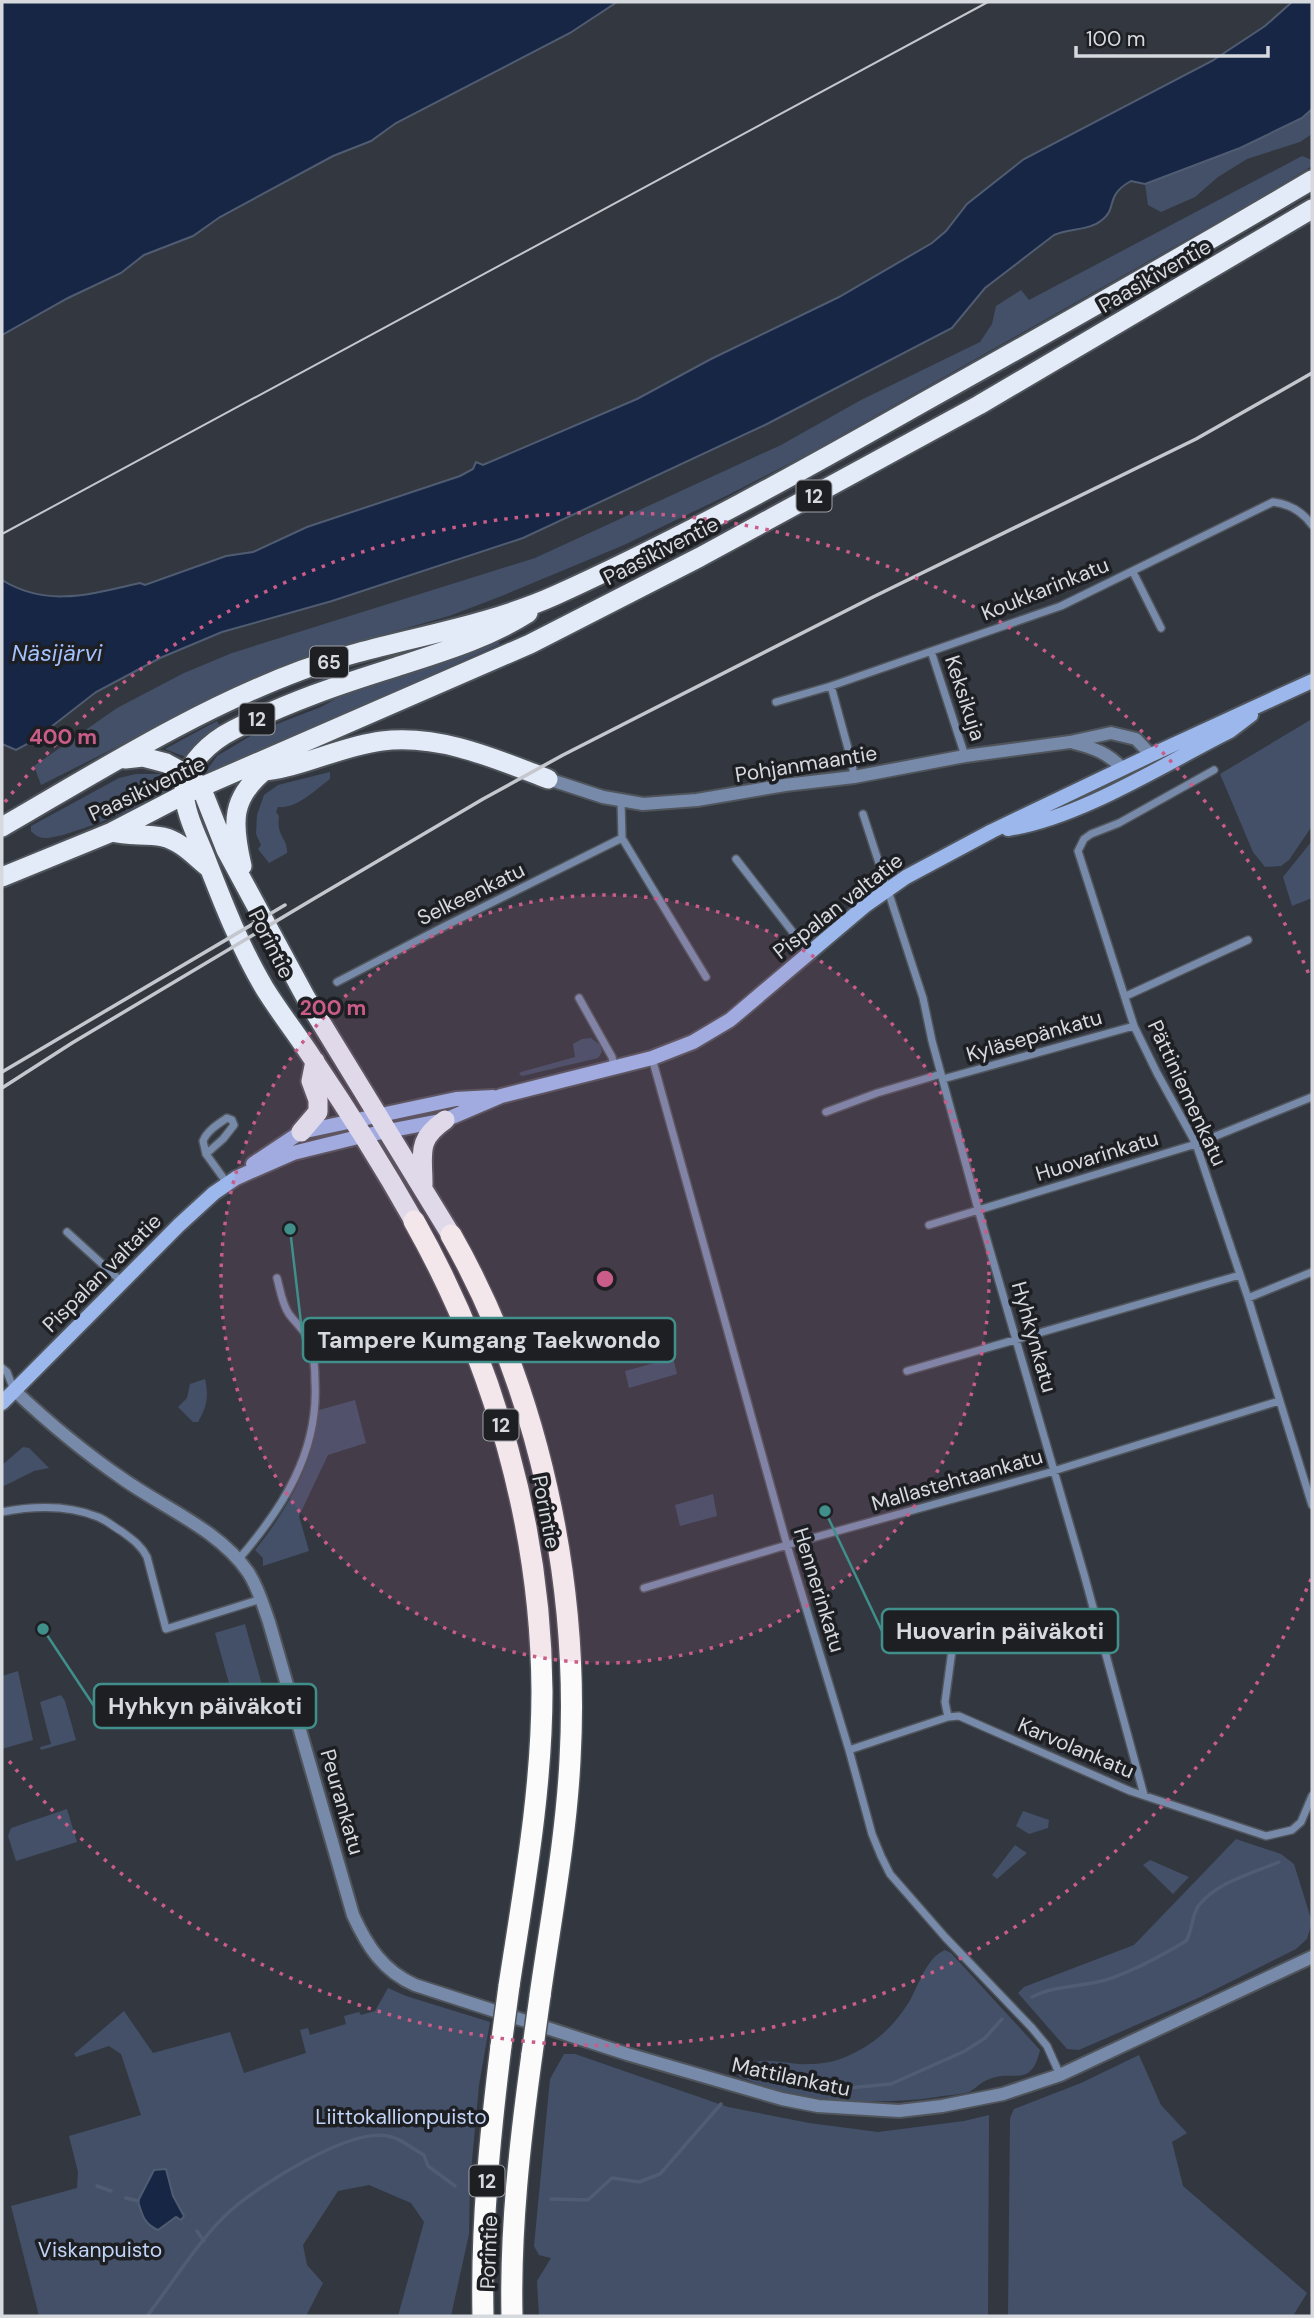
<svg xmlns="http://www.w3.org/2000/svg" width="1314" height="2318" font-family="'DM Sans',sans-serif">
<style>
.green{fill:#435068}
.water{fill:#172644;stroke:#505c72;stroke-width:2}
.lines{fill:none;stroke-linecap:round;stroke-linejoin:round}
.stream{stroke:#505c72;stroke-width:3.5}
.minor-casing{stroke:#50555c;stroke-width:10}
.tertiary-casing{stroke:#50555c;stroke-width:16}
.secondary-casing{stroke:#50555c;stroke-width:18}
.trunk-casing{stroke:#50555c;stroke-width:23}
.motorway-casing{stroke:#50555c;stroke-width:24}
.minor{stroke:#788aaa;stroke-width:7}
.tertiary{stroke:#788aaa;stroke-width:12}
.secondary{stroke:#9cb7ec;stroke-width:14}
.trunk{stroke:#e4ebf8;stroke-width:19}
.motorway{stroke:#fafbfa;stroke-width:21}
.tram{stroke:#c4c7cd;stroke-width:2}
.rail{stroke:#c4c7cd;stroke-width:3.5}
.motorway-bridge-casing{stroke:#50555c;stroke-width:24;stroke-linecap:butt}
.motorway-bridge{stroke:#fafbfa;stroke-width:21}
.ring{fill:none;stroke:#c95c89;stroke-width:3.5;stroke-dasharray:3.5 7}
.labels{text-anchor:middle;stroke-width:7;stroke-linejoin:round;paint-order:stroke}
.shield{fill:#1d1f23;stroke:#9ea1a6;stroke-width:2}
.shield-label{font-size:19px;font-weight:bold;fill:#d6d9de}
.street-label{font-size:21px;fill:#d6d9de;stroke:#1d1f23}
.park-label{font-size:21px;fill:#c1d4f7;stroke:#1d1f23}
.water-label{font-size:23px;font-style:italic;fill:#a3c1fc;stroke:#1d1f23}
.centre{fill:#c95c89;stroke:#1d1f23;stroke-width:3.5}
.ring-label{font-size:21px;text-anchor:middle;font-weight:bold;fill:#c95c89;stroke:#1d1f23;stroke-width:7;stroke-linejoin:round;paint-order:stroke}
.leader{fill:none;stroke:#418f8a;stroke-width:2.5}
.callout-dot{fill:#418f8a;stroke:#1d1f23;stroke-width:2.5}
.callout{fill:#1d1f23;stroke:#418f8a;stroke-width:2.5}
.callout-label{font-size:23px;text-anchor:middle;font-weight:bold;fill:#d6d9de}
</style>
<rect width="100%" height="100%" fill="#333840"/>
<path class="green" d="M 1312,109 L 1312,134 L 1300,142 L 1247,159 L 1218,177 L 1195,197 L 1161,212 L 1148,205 L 1145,184 L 1240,148 L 1302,118 Z
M 1302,156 L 1312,160 L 1312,166 L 1246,206 L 808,454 L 728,495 L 624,545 L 499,597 L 449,616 L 322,652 L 258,676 L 41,785 L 34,766 L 117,708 L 184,673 L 232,653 L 535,558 L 781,445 L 861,400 L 980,342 L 992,324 L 996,306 L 1021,290 L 1029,300 Z
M 497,639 L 500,644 L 208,775 L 205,773 L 217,756 L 259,731 L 321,707 L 348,692 Z
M 1312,719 L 1312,826 L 1289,860 L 1281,866 L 1265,867 L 1253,852 L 1220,774 Z
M 217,721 L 219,725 L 198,741 L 186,757 L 165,749 Z
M 330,772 L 330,779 C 315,790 297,809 278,807 L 276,812 L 279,816 C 276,837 288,838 287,853 L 269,863 L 258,849 L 261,845 L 256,834 L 257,815 L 264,795 L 278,785 Z
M 136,774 L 164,774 L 173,781 L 174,787 C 158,800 66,839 45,838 C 39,838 35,835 31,831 L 31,826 L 119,778 Z
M 1312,841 L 1312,898 L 1292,906 L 1283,877 Z
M 591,1038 L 600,1045 L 602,1052 L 598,1058 L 522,1076 L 519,1074 L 521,1072 L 575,1057 L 573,1044 L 582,1039 Z
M 673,1358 L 677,1374 L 629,1388 L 625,1371 Z
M 205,1379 C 209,1397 207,1406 198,1422 L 193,1422 L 178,1407 L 187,1398 L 190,1384 Z
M 355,1400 L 366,1443 L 328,1455 L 299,1516 L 309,1551 L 263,1566 L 263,1558 L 255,1550 C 288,1509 314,1463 319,1410 Z
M 23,1447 L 29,1448 L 49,1468 L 34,1471 L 2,1487 L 2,1465 Z
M 713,1494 L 717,1516 L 680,1526 L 675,1505 Z
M 245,1624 L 262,1685 L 232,1694 L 215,1633 Z
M 18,1671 L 33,1740 L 2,1749 L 2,1676 Z
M 61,1695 L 65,1701 L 76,1740 L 41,1750 L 40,1747 L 51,1744 L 40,1702 Z
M 67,1809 L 77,1842 L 16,1861 L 8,1836 L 11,1828 Z
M 1023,1811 L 1049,1820 L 1048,1828 L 1029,1834 L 1016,1826 Z
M 1236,1839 L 1281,1854 L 1294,1864 L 1312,1922 L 1307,1939 L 1296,1949 L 1198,1998 L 1079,2050 L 1067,2049 L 1018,1993 L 1024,1987 L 1134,1945 Z
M 1015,1845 L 1027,1853 L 997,1879 L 992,1875 Z
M 1150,1860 L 1189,1877 L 1173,1894 L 1143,1865 Z
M 945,1950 L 951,1953 L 1040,2050 C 1031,2090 1012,2068 987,2080 C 980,2083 975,2089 969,2092 C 959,2095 947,2095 937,2097 C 889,2104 828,2103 781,2091 C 767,2087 753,2082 740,2077 L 738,2074 C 754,2054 776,2062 798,2064 C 815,2065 834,2063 850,2055 C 876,2043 894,2026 909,2002 C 919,1985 926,1958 945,1950 Z
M 388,1988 L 406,1996 L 490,2022 L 479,2085 L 470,2182 L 469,2234 L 451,2316 L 398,2316 L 424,2222 L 411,2203 L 369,2185 L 338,2191 L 303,2245 L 307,2265 L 323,2283 L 306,2316 L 39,2316 L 11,2206 L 77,2188 L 78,2172 L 69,2136 L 141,2115 L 121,2054 L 109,2046 L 76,2057 L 74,2054 L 124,2011 L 153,2053 L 230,2032 L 244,2073 L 306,2053 L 300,2030 L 308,2028 L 310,2035 L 346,2024 L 344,2016 L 359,2012 L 361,2015 L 375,2011 Z
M 564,2054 L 575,2054 L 728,2107 L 809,2123 L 878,2132 L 964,2121 L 989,2115 L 988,2316 L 539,2316 L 537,2281 L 551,2258 L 539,2255 L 534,2246 L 550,2079 Z
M 1139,2055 L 1161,2105 L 1187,2133 L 1172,2142 L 1183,2186 L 1307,2293 L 1293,2316 L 1008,2316 L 1010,2118 L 1014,2109 L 1081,2083 Z"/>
<path class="water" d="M 2,2 L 617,2 L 570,33 L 396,123 L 371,141 L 333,156 L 220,217 L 193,236 L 144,255 L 121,273 L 68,298 L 2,335 Z
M 1292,2 L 1312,2 L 1312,109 L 1302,118 L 1240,148 L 1145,184 L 1131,181 C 1104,196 1118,208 1102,220 C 1089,231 1069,228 1054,235 L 985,288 L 952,328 L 765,425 L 523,538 L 332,601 L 222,632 L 160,658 L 96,692 L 33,741 L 16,750 L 2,744 L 2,580 C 47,608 91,594 140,583 L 145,585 L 226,556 L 253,552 L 307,527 L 460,476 L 473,469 L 476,462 L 483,465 L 637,399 L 711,359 L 839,297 L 932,243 L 946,231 L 967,204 L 1024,159 L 1212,61 L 1265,26 Z
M 166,2169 L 173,2196 L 184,2216 L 181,2220 L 176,2217 L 158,2230 C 144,2224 142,2215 138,2201 L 154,2170 Z"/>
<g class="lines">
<path class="stream" d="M 1032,1997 C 1055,1985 1081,1987 1106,1980 C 1134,1971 1161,1956 1186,1941 C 1193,1930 1191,1916 1199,1905 C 1217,1882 1253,1873 1279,1862
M 754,2071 L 765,2068 L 776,2069 L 806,2082 L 838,2089 L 891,2084 L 965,2051 L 985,2038 L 1002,2019
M 97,2186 L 111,2191
M 126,2198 L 138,2201
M 551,2199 L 588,2200 L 612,2178 L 639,2182 L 660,2174 L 721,2104
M 197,2231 L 204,2241
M 147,2316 C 172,2284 200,2238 230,2211 C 258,2186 354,2124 392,2137 C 403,2140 414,2150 424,2155 L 428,2166 L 455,2186"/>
<g class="minor-casing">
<path id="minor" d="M 1133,572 L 1161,628
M 931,651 L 965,756
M 831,686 L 852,763 L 854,777
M 776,702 L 831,686 L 1061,606 L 1273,502 C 1290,504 1302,511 1312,525
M 1214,770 L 1119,823 L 1091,834 L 1084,839 L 1078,851 L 1134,1026 L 1157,1073 L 1196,1144 L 1248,1298 L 1312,1505
M 621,801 L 622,838
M 863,814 L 923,998 L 932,1041 L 978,1209 L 1084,1574 L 1144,1795
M 736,859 L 809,953
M 337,982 L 445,926 L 622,838 L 706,977
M 1126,996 L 1248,940
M 579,998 L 612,1057 L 614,1067
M 652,1058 L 787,1545 L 849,1750 L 872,1834 L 881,1856 L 890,1874 L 945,1937 L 1032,2028 L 1047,2046 L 1060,2075
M 943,1079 L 1134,1026
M 826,1112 L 877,1093 L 941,1074
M 206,1154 L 223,1139 L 234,1125 L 232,1120 L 227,1118 C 218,1124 207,1131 203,1141 L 206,1154 L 227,1183
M 929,1225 L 1196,1144 L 1312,1097
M 67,1232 L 122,1282
M 1248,1298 L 1312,1272
M 2,1368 L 7,1372 L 14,1390
M 907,1371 L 1240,1275
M 2,1512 C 33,1506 68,1505 98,1517 C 106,1520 114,1527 121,1531 C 132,1539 141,1545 147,1557 L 166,1629 L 261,1599
M 238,1560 C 282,1509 319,1453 315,1382 C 315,1370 314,1356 311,1344 C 307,1332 296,1324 289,1314 C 282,1304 280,1289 277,1278
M 644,1588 L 787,1545 L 1047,1473 L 1279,1401
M 948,1717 L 945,1702 L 953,1643
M 849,1750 L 948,1717 L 959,1716 L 1130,1791 L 1266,1836 L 1292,1830 L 1301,1822 L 1312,1796"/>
</g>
<g class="tertiary-casing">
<path id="tertiary" d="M 1074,743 C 1094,748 1108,753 1123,769
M 548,779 L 603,797 L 643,804 L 697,800 L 785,785 L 854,777 L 965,756 L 1070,742 L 1111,733 L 1136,739 L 1151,755
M 15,1391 C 49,1423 85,1453 123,1479 C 164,1508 219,1530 248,1572 C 258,1587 263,1605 269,1622 L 353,1915 C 367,1946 383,1971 415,1985 L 627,2054 L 782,2099 L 818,2106 L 899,2111 L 942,2106 L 1003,2094 L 1060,2075 L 1312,1957"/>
</g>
<g class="secondary-casing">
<path id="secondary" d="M 1008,829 C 1080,818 1164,764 1230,731 L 1251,715
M 253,1164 L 301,1132 L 456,1099 L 493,1097
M 2,1403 L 179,1225 L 214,1193 L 236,1178 L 293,1153 L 362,1136 L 445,1120 L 501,1096 L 652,1058 L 693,1042 L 730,1020 L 866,905 L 906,877 L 992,831 L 1151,755 L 1312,681"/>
</g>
<g class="trunk-casing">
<path id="trunk" d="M 125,759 L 143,757 L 166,763 L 188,775 L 201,787 L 226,850 L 306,998 L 451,1235
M 257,772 C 300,769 340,746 382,741 C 440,734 496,759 548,779
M 2,827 C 99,771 197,709 302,670 C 385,640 476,631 556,595 C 682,538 802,471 922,403 C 1053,330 1183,256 1312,180
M 112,832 C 129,837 146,833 163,837 C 181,841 195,857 209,868
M 242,866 C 232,823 230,797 268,768
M 2,877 L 112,832 L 185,794 L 530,644 L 700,557 L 979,405 L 1312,209
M 301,1132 L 318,1112 L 318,1100 L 311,1081 L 315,1061
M 423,1185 C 423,1153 416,1140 445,1120
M 414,1221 C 383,1166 349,1112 313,1059 C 298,1036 280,1013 265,989 C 241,949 223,903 206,859 C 198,838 184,812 184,789 C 185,763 213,740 233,730 C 285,703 341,684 396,667 C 442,652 487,639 528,613"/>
</g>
<g class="motorway-casing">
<path id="motorway" d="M 414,1221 C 494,1363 541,1528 542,1691 C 542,1790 524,1888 509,1986
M 451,1235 C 539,1390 580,1583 570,1760 C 566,1839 551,1918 540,1996
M 483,2316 C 481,2226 490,2135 501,2046
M 512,2316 C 510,2229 520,2141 532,2054"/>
</g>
<use href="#minor" class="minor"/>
<use href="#tertiary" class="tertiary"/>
<use href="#secondary" class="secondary"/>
<use href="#trunk" class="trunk"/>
<use href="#motorway" class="motorway"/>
<path class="tram" d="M 2,534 L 988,2"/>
<path class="rail" d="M 2,1072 L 285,905
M 2,1088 L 72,1043 L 315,898 L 483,799 L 563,755 L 873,597 L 1196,439 L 1312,373"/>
<g class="motorway-bridge-casing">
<path id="motorway-bridge" d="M 501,2046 L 509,1986
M 532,2054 L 540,1996"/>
</g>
<use href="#motorway-bridge" class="motorway-bridge"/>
</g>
<circle cx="605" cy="1279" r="384" fill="#c95c89" fill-opacity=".12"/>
<g class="ring">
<circle cx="605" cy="1279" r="384"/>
<path d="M1311 1579A767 767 0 0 1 5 1756M5 802A767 767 0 0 1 1311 979"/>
</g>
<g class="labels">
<g class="shield">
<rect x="796.5" y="480.5" width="35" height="31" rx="5"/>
<rect x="310" y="646.5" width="38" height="31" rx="5"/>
<rect x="239.5" y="703.5" width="35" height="31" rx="5"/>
<rect x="483.5" y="1409.5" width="35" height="31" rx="5"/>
<rect x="469.5" y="2165.5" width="35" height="31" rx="5"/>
</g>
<g class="shield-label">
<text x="814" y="503">12</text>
<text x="329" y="669">65</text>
<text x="257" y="726">12</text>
<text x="501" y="1432">12</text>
<text x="487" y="2188">12</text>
</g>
<g class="street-label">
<text transform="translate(1155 276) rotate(-30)" y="7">Paasikiventie</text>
<text transform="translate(661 551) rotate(-27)" y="7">Paasikiventie</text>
<text transform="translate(1045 589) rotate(-22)" y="7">Koukkarinkatu</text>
<text transform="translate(965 698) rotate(72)" y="7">Keksikuja</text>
<text transform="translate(806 764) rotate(-9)" y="7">Pohjanmaantie</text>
<text transform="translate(147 789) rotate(-25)" y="7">Paasikiventie</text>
<text transform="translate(471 894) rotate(-26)" y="7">Selkeenkatu</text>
<text transform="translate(838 906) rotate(-38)" y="7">Pispalan valtatie</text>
<text transform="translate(271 944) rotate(63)" y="7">Porintie</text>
<text transform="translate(1034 1036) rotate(-16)" y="7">Kyläsepänkatu</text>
<text transform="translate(1187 1093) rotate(65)" y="7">Pättiniemenkatu</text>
<text transform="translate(1097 1156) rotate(-17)" y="7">Huovarinkatu</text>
<text transform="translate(102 1273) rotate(-45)" y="7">Pispalan valtatie</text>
<text transform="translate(1034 1337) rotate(74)" y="7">Hyhkynkatu</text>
<text transform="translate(957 1480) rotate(-16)" y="7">Mallastehtaankatu</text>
<text transform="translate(546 1512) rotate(79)" y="7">Porintie</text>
<text transform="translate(819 1590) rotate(73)" y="7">Hennerinkatu</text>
<text transform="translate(1076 1748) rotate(23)" y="7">Karvolankatu</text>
<text transform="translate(342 1802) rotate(74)" y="7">Peurankatu</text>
<text transform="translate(791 2077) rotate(12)" y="7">Mattilankatu</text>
<text transform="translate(489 2252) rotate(-88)" y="7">Porintie</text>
</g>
<g class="park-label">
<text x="401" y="2124">Liittokallionpuisto</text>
<text x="100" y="2257">Viskanpuisto</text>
</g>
<g class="water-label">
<text x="57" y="661">Näsijärvi</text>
</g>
</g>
<circle cx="605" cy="1279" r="10" class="centre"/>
<g class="ring-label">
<text x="63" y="744">400 m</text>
<text x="333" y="1015">200 m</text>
</g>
<path class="leader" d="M290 1229L303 1340M825 1511L882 1631M43 1629L94 1706"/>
<g class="callout-dot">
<circle cx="290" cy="1229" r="7"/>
<circle cx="825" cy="1511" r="7"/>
<circle cx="43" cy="1629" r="7"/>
</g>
<g class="callout">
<rect x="303" y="1318" width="372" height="44" rx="7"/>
<rect x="882" y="1609" width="236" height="44" rx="7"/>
<rect x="94" y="1684" width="222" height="44" rx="7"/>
</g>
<g class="callout-label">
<text x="489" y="1348">Tampere Kumgang Taekwondo</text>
<text x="1000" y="1639">Huovarin päiväkoti</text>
<text x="205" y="1714">Hyhkyn päiväkoti</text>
</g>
<rect width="1314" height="2318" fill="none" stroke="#d6d9de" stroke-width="7"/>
<path d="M1076 46v10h192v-10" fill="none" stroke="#d6d9de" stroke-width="3.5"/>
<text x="1086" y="46" font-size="21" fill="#d6d9de" stroke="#1d1f23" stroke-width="5" paint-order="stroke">100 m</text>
</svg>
